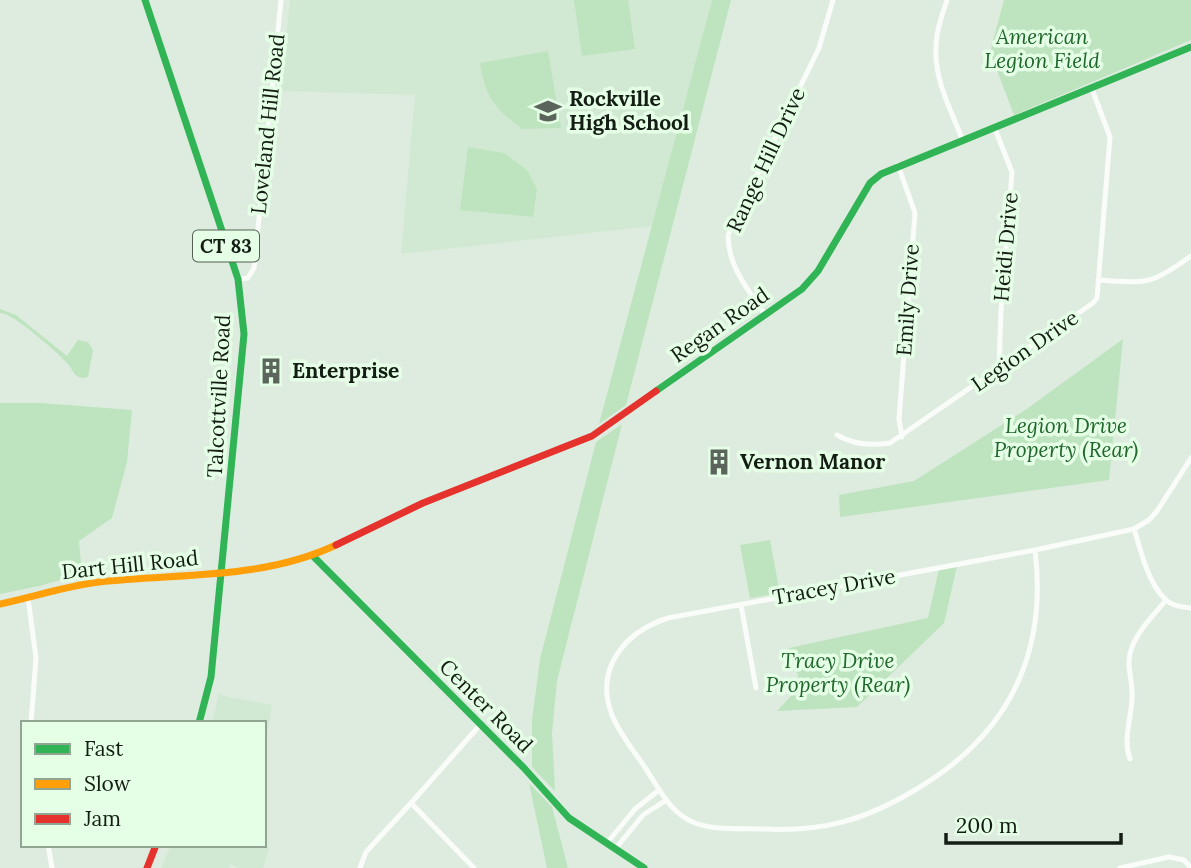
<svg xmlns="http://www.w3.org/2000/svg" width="1191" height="868" font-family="Lora,serif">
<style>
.built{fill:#d1e9d2}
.green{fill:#bee3bf}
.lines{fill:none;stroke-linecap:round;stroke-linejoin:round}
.street{stroke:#fafcfa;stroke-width:5}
.fast{stroke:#30b455;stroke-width:7}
.slow{stroke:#ff9f0a;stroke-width:7}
.jam{stroke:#e5322d;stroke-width:7}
.labels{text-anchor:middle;stroke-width:7;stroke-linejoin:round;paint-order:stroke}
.shield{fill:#e5ffe6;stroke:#536153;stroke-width:2}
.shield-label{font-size:19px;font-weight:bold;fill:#141d14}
.park-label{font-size:21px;font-style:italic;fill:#20672b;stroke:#e5ffe6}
.poi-label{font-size:21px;font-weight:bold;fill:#141d14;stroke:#e5ffe6;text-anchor:start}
.street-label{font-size:21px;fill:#141d14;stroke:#e5ffe6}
</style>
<rect width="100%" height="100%" fill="#deecdf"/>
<path class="built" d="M 290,0 L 712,0 L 652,226 L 401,254 L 415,95 L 280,91 Z
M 219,693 L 224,696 L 272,705 L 264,755 L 264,723 L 212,723 Z
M 264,841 L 269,848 L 263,868 L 239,868 L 229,864 L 229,868 L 161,868 L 171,845 L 264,845 Z"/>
<path class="green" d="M 574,0 L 628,0 L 635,49 L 582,56 Z
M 712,0 L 731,0 L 626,405 L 599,424 Z
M 1004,0 L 1191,0 L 1191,40 L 1014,115 L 990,52 Z
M 548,51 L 561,128 L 522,129 C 494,107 486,99 480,63 Z
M 468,147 L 504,153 L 527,170 L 537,189 L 533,217 L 460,210 Z
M 0,309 L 16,315 L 67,356 L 78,340 L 88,342 L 93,350 L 88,377 C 83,378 82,379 77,376 C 73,373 71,367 67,363 C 57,352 12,312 0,313 Z
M 1123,339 L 1109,480 L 840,517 L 839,495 L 914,481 L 1028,408 Z
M 0,403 L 41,403 L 132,410 L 127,462 L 112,518 L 79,541 L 82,574 L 39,586 L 0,594 Z
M 622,424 L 557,681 L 552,733 L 555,791 L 532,767 L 532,720 L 540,659 L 596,442 Z
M 770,540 L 780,593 L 750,598 L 740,545 Z
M 957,566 L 944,623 L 857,707 L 777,711 L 801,685 L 789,648 L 928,618 L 939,569 Z
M 529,783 L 552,807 L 568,868 L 547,868 Z"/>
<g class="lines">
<path class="street" d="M 947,0 C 942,15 936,32 936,48 C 934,80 952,112 963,141
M 995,129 L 1012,172 L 1001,310 L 999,368
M 898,165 L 915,213 L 899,419 L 902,437
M 238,279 L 248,278 L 254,268 L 281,0
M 1098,280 C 1147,283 1150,286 1191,256
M 765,315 C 748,289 728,267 728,235 L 819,48 L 833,0
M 837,435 C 854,445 871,446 890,443 L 1093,303 L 1097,298 L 1110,137 L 1092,89
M 1134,529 C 1141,551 1148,583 1165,599 C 1172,606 1182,607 1191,608
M 1035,550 C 1048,657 1007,736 915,790 C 865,820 823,832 764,829 C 743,828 715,831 695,823 C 670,813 660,790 646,769 C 635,752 620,735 612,715 C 594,668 625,632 668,618 L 1035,550 L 1134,529 L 1149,520 L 1157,511 L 1191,458
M 28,598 L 36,658 L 31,723
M 741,605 L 756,688
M 1130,759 C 1122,737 1133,715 1132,693 C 1132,678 1126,664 1131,650 C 1137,631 1154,615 1166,600
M 411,803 L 480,725
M 607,843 L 635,809 L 659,790
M 48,845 L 52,868
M 616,848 L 643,815 L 665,801
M 360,868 L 366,852 L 411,803 L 474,868
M 1120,868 L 1169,857 L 1184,860 L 1191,868"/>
<path class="fast" d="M 145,0 L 238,279 L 244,334 L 211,677 L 199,723
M 656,391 L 802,289 L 818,271 L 870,183 L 881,174 L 1191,47
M 313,556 L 524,768 L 569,818 L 644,868"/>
<path class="slow" d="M 0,604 C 33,597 66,586 99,582 C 179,573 262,580 336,545"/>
<path class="jam" d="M 336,545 L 423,503 L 592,436 L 656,391
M 147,868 L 156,845"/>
</g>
<defs>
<g id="school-bare" transform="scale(2.1)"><path d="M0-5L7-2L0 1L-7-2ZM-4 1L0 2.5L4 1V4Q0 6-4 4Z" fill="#5b655b" stroke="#e5ffe6" stroke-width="2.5" paint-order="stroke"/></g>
<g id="building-bare" transform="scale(2.1)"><path d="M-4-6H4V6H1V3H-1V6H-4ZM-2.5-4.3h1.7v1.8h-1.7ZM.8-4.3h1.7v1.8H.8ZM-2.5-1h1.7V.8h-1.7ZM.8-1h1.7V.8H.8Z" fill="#5b655b" stroke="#e5ffe6" stroke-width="2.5" paint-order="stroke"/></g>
</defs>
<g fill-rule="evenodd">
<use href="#school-bare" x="548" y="111"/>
<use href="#building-bare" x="271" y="371"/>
<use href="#building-bare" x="719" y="462"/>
</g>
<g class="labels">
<rect class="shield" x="193" y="230.5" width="66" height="31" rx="5"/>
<g class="shield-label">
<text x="226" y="253">CT 83</text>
</g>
<g class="park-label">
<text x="1042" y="44">American<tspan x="1042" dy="24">Legion Field</tspan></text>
<text x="1066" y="433">Legion Drive<tspan x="1066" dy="24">Property (Rear)</tspan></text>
<text x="838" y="668">Tracy Drive<tspan x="838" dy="24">Property (Rear)</tspan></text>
</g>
<g class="poi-label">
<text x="569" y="106">Rockville<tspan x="569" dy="24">High School</tspan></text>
<text x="292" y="378">Enterprise</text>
<text x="740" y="469">Vernon Manor</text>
</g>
<g class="street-label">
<text transform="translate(268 124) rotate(-84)" y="7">Loveland Hill Road</text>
<text transform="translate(766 160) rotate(-65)" y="7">Range Hill Drive</text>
<text transform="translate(1006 247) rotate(-85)" y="7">Heidi Drive</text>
<text transform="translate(908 300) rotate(-86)" y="7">Emily Drive</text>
<text transform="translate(720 325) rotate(-35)" y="7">Regan Road</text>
<text transform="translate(1025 351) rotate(-35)" y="7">Legion Drive</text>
<text transform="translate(219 396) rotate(-87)" y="7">Talcottville Road</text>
<text transform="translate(130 565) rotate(-6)" y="7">Dart Hill Road</text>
<text transform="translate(834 587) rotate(-10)" y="7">Tracey Drive</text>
<text transform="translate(486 706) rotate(45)" y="7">Center Road</text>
</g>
</g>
<rect x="21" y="721" width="245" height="126" fill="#e5ffe6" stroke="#91a592" stroke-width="2"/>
<rect x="35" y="744" width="35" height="10" fill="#30b455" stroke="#91a592" stroke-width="2"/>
<text x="84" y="756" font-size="21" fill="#141d14">Fast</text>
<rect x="35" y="779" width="35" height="10" fill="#ff9f0a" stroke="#91a592" stroke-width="2"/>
<text x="84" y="791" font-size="21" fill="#141d14">Slow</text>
<rect x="35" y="814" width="35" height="10" fill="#e5322d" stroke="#91a592" stroke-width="2"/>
<text x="84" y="826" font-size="21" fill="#141d14">Jam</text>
<path d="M946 833v10h175v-10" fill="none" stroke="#141d14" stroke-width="3.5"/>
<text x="956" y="833" font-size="21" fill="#141d14" stroke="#e5ffe6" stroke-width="5" paint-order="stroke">200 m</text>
</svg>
